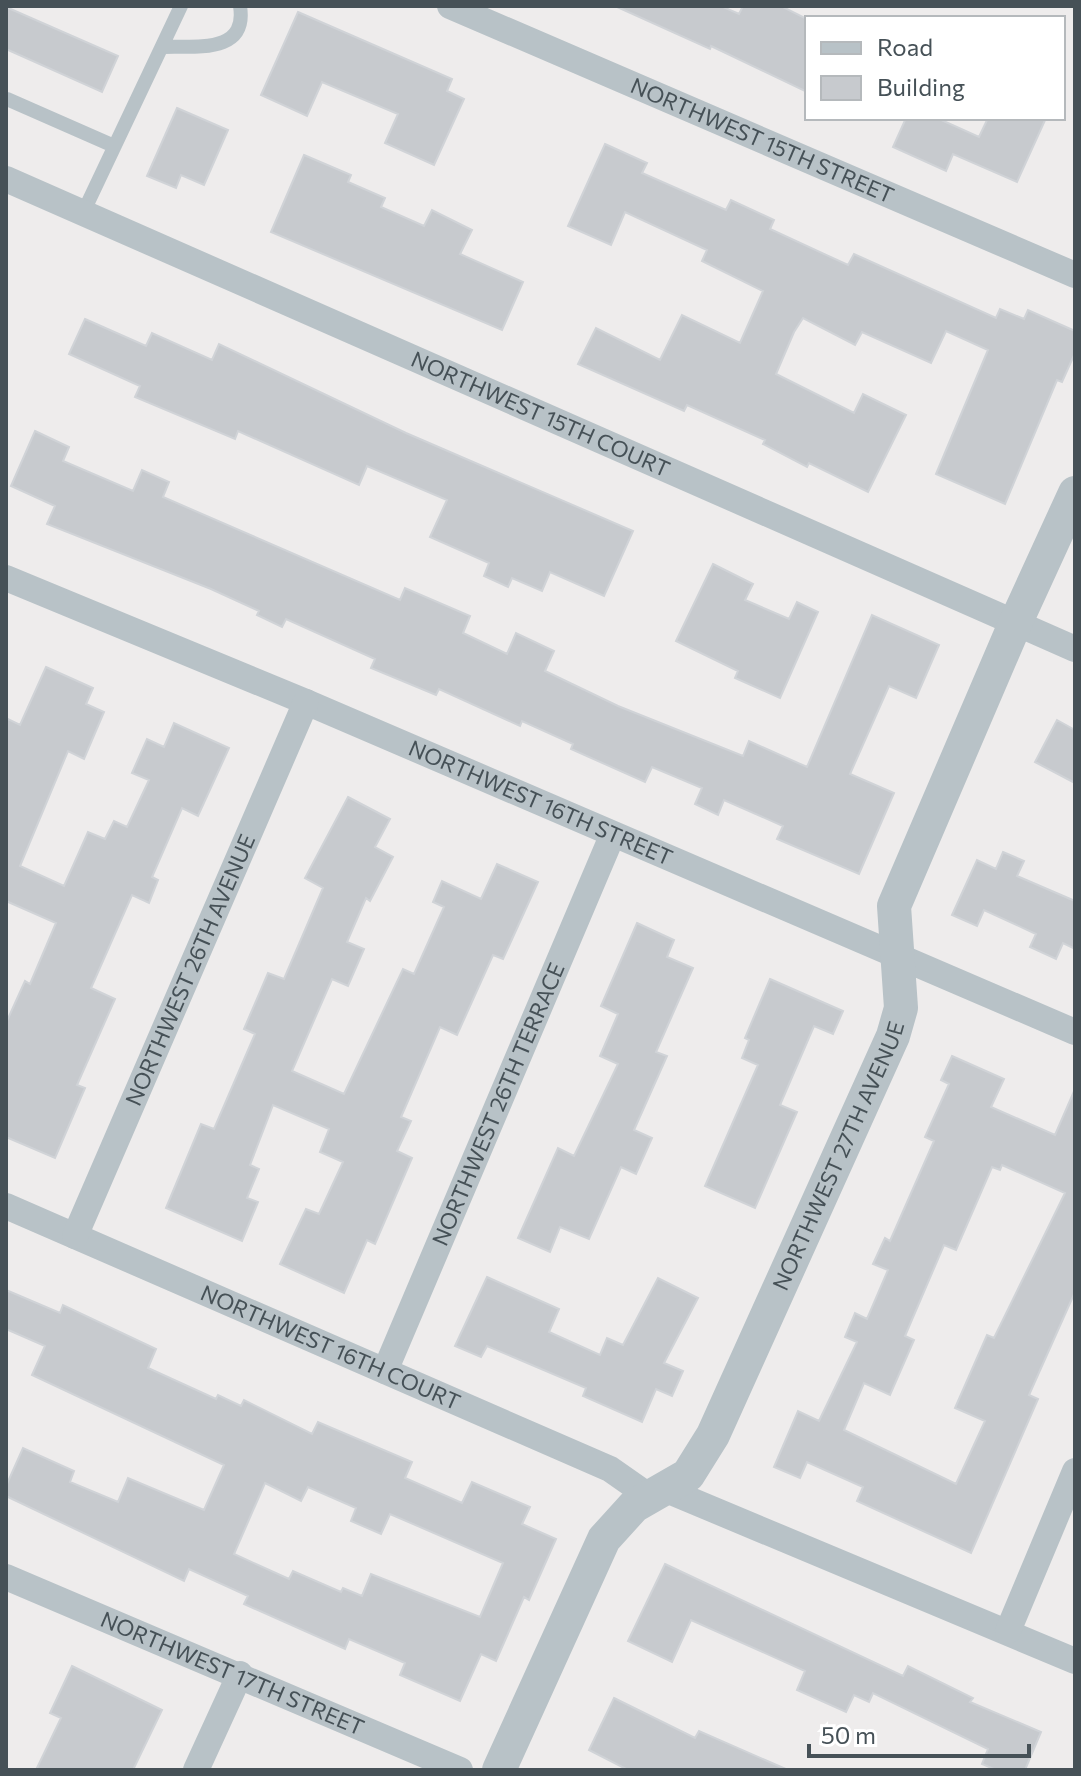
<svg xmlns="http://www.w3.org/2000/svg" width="1081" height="1776" font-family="Commissioner,sans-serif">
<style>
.building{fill:#c7cace;stroke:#d0d3d7;stroke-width:2;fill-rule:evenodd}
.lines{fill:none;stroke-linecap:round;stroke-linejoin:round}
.service{stroke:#b8c2c7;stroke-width:14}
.minor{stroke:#b8c2c7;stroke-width:26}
.tertiary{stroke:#b8c2c7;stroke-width:34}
.labels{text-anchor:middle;stroke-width:8;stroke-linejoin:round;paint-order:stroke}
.street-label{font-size:22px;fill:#465157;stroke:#fff}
</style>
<rect width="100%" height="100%" fill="#eeecec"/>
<path class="building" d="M 615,6 L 721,6 L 739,14 L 743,6 L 781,6 L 807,19 L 807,92 L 711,46 L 710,49 Z
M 6,7 L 118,56 L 102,92 L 6,49 Z
M 298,12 L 452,79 L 447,91 L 464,99 L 434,165 L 385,143 L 398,114 L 322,82 L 307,116 L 261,95 Z
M 177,108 L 228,130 L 204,185 L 181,175 L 176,188 L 147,176 Z
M 906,118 L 937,118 L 979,137 L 988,118 L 1046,118 L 1017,182 L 953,154 L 946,171 L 893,147 Z
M 605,144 L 647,163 L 642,173 L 726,210 L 731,200 L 774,220 L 770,229 L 848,265 L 854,254 L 996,318 L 1000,309 L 1024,319 L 1028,310 L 1075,331 L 1075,353 L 1062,382 L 1057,380 L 1005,504 L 936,474 L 988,350 L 946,331 L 931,363 L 862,332 L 855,345 L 803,318 L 794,332 L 776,374 L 854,413 L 863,394 L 906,415 L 868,492 L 809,463 L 807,467 L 763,444 L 765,440 L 687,405 L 684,411 L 578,364 L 596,328 L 660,360 L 682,315 L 740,343 L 763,291 L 702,261 L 707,250 L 625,212 L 611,245 L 568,226 Z
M 304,155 L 351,175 L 348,182 L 385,198 L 381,207 L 424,226 L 432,210 L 472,230 L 460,254 L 523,282 L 502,330 L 271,232 Z
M 85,319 L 146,346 L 152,333 L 212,360 L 219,344 L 406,433 L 633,531 L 604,596 L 550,572 L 542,591 L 512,578 L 508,587 L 484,576 L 489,563 L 430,537 L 447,500 L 367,466 L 359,485 L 238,431 L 235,439 L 135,397 L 140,386 L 69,354 Z
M 35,431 L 69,447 L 63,461 L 133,491 L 142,470 L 169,482 L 163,497 L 400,600 L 405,588 L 470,616 L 463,633 L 507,654 L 516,633 L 554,651 L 545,671 L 618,706 L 743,756 L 749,741 L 807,767 L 872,615 L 939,645 L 916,698 L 889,686 L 850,774 L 894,793 L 859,874 L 777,839 L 783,826 L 724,800 L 718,815 L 695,804 L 702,788 L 652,767 L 645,782 L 571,749 L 573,744 L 522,721 L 520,726 L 439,689 L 436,695 L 371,668 L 375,659 L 286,619 L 282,627 L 257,615 L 259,611 L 211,589 L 47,524 L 55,506 L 11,486 Z
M 713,564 L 753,584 L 745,600 L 789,619 L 797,602 L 818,612 L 780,698 L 735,678 L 738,671 L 676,641 Z
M 46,667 L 93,688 L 86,704 L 104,712 L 84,759 L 68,751 L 20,866 L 64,886 L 88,832 L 105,839 L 114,821 L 127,827 L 149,780 L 132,773 L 147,739 L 164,747 L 174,723 L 229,748 L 198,816 L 182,808 L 152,877 L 158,880 L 149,903 L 132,895 L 91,988 L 115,999 L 77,1085 L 85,1088 L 55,1158 L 6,1137 L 6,1023 L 25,981 L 30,984 L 56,923 L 6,901 L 6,718 L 20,725 Z
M 1057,720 L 1075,730 L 1075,783 L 1035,762 Z
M 348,797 L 390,819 L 375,847 L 393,857 L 370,901 L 366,898 L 347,942 L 364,949 L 348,986 L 332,979 L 292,1071 L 344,1094 L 403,969 L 414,974 L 444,907 L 433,902 L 442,881 L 481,899 L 497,864 L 538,882 L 503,959 L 493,955 L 457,1035 L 440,1027 L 401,1117 L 411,1121 L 397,1151 L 412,1158 L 375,1244 L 367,1240 L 344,1293 L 280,1264 L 306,1209 L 319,1214 L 343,1162 L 320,1152 L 329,1129 L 273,1105 L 250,1165 L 259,1169 L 247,1198 L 258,1202 L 242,1241 L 166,1208 L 201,1124 L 214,1129 L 255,1034 L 244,1029 L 268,973 L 284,979 L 323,888 L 305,878 Z
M 1003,852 L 1024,861 L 1017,876 L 1075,901 L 1075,949 L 1063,943 L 1056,959 L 1030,947 L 1036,934 L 984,910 L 977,926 L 952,915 L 977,860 L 996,869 Z
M 637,923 L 674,940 L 667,957 L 693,968 L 656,1052 L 667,1056 L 634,1130 L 652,1138 L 636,1174 L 621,1167 L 589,1239 L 560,1227 L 550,1252 L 518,1238 L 558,1148 L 574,1156 L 618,1064 L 600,1056 L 618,1014 L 601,1006 Z
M 770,979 L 843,1011 L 833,1034 L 814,1026 L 780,1105 L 797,1112 L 755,1208 L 705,1186 L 758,1065 L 742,1058 L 749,1040 L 745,1038 Z
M 952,1056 L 1004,1079 L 991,1107 L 1055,1135 L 1075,1089 L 1075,1292 L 1029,1395 L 1038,1399 L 971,1553 L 857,1501 L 863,1487 L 807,1462 L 800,1478 L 774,1467 L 798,1411 L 819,1421 L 857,1342 L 845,1337 L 855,1313 L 867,1319 L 888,1270 L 873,1264 L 885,1238 L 890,1241 L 934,1141 L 925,1137 L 949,1084 L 941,1080 ZM 1002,1165 L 1065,1193 L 994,1338 L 987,1335 L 955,1408 L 985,1421 L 956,1484 L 844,1430 L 864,1383 L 890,1395 L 914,1340 L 905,1336 L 944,1245 L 956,1250 L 992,1167 L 1000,1170 Z
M 487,1277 L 559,1309 L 549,1332 L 600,1355 L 607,1338 L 623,1345 L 658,1278 L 698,1298 L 664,1363 L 683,1371 L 672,1396 L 656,1389 L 642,1422 L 583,1396 L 586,1388 L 487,1346 L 481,1357 L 455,1346 Z
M 6,1290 L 60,1313 L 63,1305 L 156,1349 L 148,1368 L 216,1399 L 218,1395 L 241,1406 L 244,1400 L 312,1434 L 318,1422 L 412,1462 L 405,1478 L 462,1503 L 472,1482 L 530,1507 L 522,1524 L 556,1539 L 529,1600 L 524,1597 L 496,1661 L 481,1654 L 460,1701 L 400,1675 L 405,1663 L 349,1639 L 345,1649 L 244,1604 L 248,1596 L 189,1569 L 184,1581 L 6,1496 L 6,1486 L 23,1448 L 74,1471 L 70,1482 L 118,1502 L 128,1478 L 204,1510 L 224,1465 L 32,1375 L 45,1346 L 6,1329 ZM 265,1483 L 301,1501 L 308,1487 L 356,1508 L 351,1521 L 381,1534 L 390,1514 L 503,1563 L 480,1617 L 371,1574 L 362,1596 L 343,1588 L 341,1592 L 293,1571 L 289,1579 L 234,1554 Z
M 665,1564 L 903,1676 L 908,1666 L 973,1698 L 970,1702 L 1041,1732 L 1025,1770 L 996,1770 L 982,1764 L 988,1749 L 873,1693 L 869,1702 L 854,1695 L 846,1712 L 797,1690 L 805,1671 L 691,1620 L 672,1662 L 628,1641 Z
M 72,1666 L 162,1710 L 133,1770 L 36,1770 L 61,1718 L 50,1713 Z
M 614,1698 L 695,1738 L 699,1731 L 788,1770 L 628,1770 L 589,1750 Z"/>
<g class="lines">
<path class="service" d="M 162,47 C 191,45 248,56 240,6
M 7,99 L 114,146
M 83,213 L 181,6"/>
<g class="minor">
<path id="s1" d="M 450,6 L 1075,275"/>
<path id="s2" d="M 6,179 L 1075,649"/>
<path id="s3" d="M 6,578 L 306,702 L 1075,1032"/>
<path id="s4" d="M 6,1206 L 610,1469 L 650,1497"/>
<path id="s5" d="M 75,1236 L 306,702"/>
<path id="s6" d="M 385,1371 L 612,836"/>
<path d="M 664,1489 L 1075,1661"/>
<path id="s7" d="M 6,1577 L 460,1770"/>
<path d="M 1008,1631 L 1075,1471"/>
<path d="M 196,1770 L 240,1674"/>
</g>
<path class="tertiary" id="s8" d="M 499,1770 L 604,1539 L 634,1506 L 688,1475 L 713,1435 L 893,1036 L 901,1008 L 894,906 L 1015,624 L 1075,493"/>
</g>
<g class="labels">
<g class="street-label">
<text dy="8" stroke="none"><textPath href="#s1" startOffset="340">NORTHWEST 15TH STREET</textPath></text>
<text dy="8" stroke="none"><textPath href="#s2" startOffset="584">NORTHWEST 15TH COURT</textPath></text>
<text dy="8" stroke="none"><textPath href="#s3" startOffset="580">NORTHWEST 16TH STREET</textPath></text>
<text dy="8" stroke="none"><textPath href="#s5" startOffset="290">NORTHWEST 26TH AVENUE</textPath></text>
<text dy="8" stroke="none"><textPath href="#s6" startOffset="290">NORTHWEST 26TH TERRACE</textPath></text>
<text dy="8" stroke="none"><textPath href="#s8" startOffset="714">NORTHWEST 27TH AVENUE</textPath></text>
<text dy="8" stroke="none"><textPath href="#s4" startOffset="354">NORTHWEST 16TH COURT</textPath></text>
<text dy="8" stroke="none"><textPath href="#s7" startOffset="246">NORTHWEST 17TH STREET</textPath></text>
</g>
</g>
<rect width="1081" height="1776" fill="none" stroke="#465157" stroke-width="16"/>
<rect x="805" y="16" width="260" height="104" fill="#ffffff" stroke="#b5b9bc" stroke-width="2"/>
<rect x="821" y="42" width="40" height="12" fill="#b8c2c7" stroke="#b5b9bc" stroke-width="2"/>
<text x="877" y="56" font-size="24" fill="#465157">Road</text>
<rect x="821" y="76" width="40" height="24" fill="#c7cace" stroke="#b5b9bc" stroke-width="2"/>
<text x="877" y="96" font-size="24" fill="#465157">Building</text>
<path d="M809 1744v12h220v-12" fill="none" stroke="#465157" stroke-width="4"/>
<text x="821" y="1744" font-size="24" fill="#465157" stroke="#ffffff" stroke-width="6" paint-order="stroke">50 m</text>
</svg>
